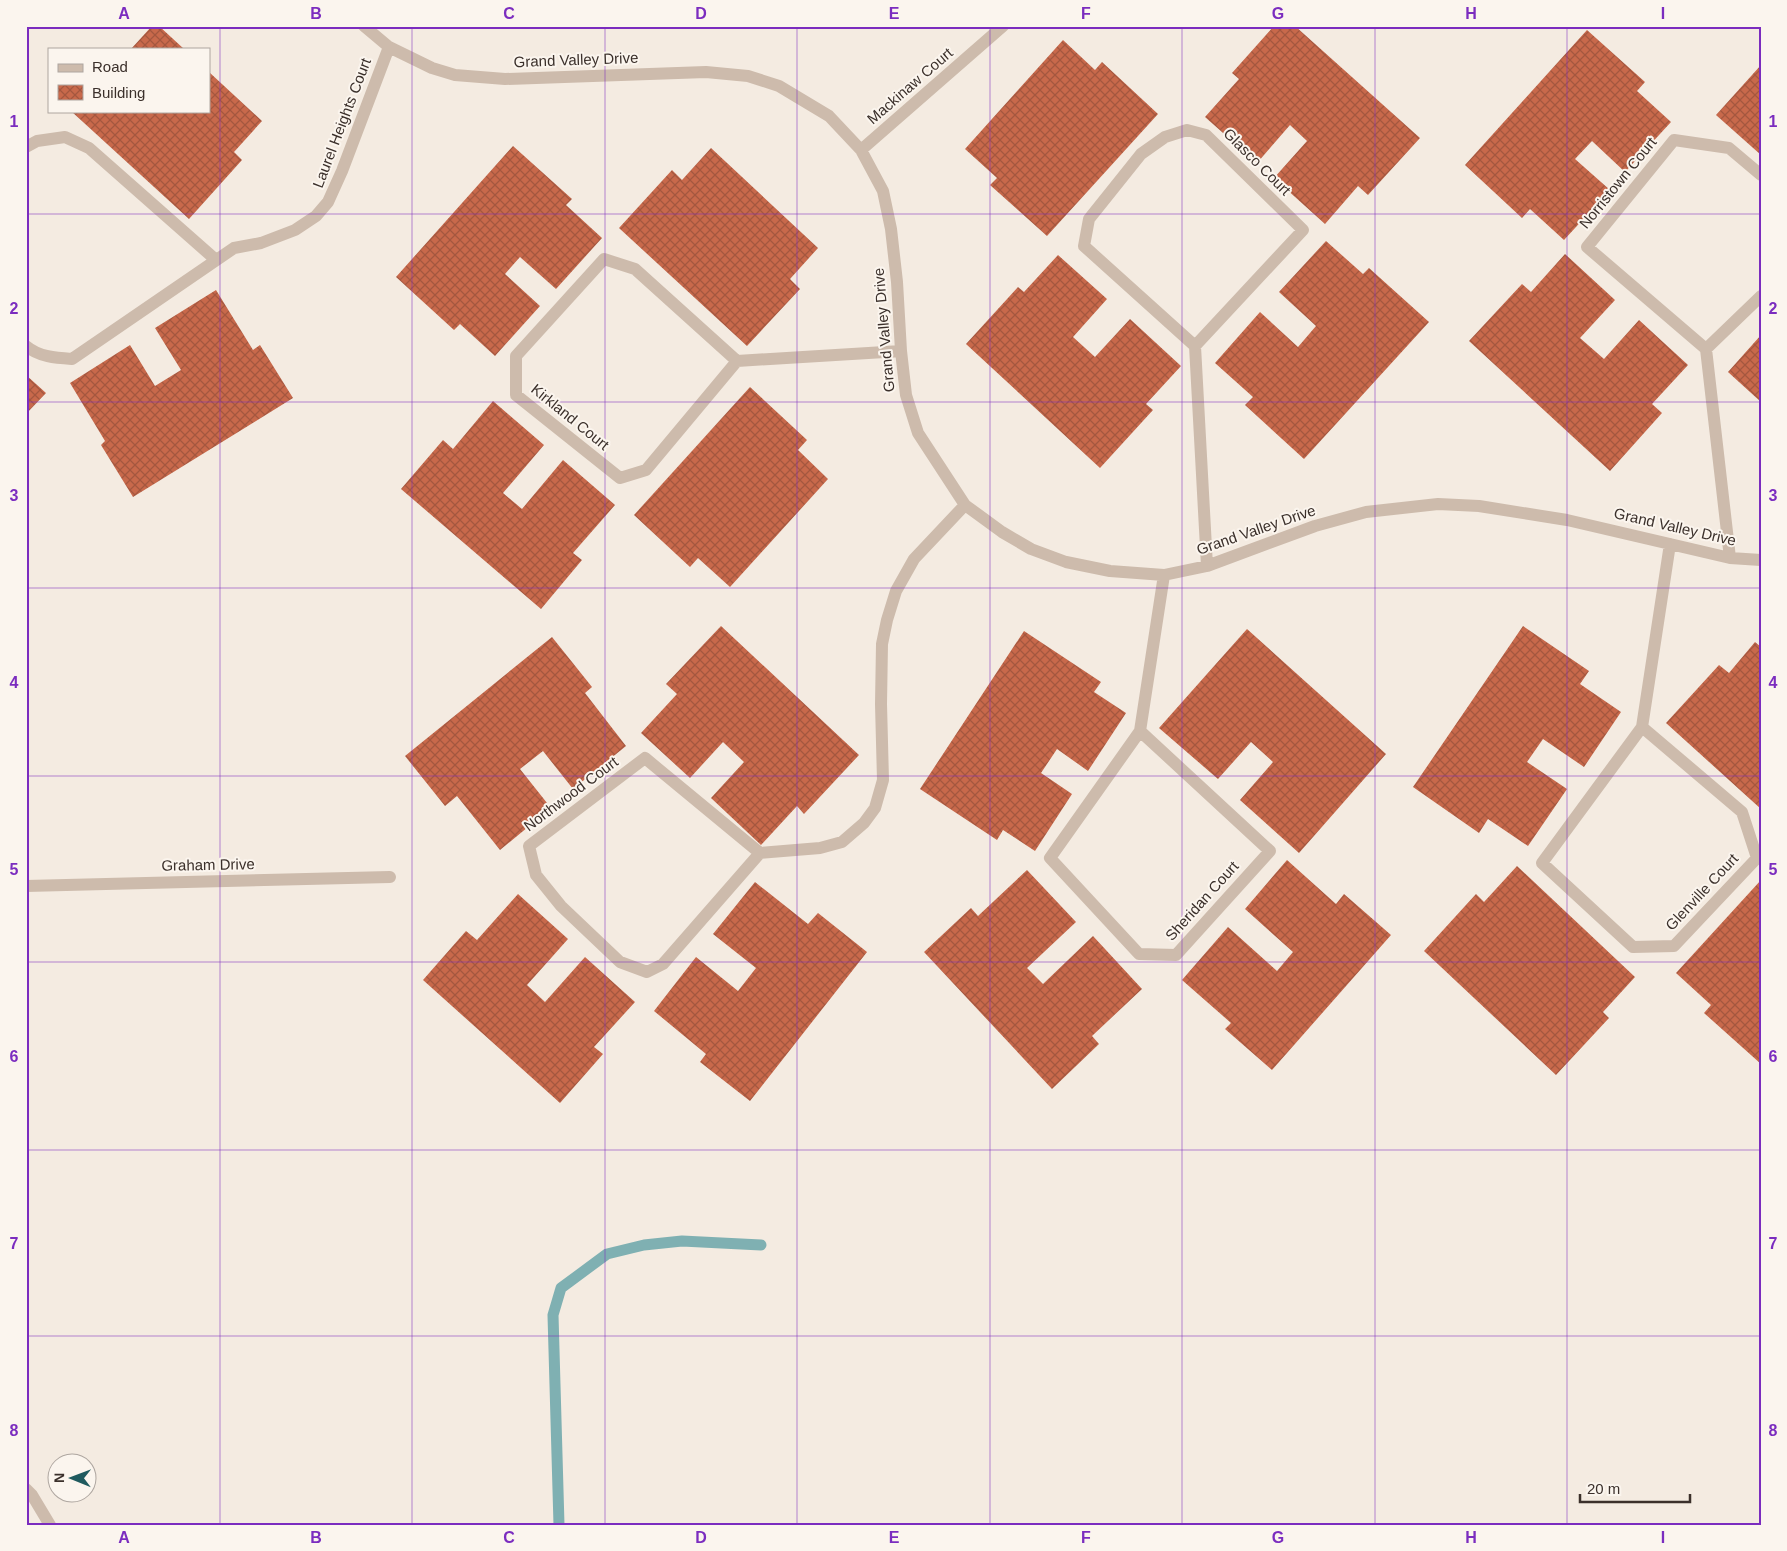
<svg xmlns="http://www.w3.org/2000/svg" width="1787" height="1551" font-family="Arial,sans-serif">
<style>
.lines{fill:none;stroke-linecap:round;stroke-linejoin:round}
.stream{stroke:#7fb0b2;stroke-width:11}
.building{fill:url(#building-cross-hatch)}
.street{stroke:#cdbbac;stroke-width:12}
.grid{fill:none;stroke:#7b2cbf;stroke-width:1;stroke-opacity:0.55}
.labels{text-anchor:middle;stroke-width:4;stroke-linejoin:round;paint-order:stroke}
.street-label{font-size:15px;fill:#3b302b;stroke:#fbf5ee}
.neatline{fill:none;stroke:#7b2cbf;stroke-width:2}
.grid-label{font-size:16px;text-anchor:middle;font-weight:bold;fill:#7b2cbf}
</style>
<defs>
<pattern id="building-cross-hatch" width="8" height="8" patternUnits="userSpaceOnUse" patternTransform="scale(1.25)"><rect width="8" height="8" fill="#c8694b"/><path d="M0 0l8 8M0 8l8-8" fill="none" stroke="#a4573f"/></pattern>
</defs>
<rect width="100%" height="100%" fill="#f4ebe1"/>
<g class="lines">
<path class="stream" d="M 559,1525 L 553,1315 L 561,1288 L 607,1254 L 644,1245 L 682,1241 L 761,1245"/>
</g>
<path class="building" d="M 152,26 L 159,26 L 184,49 L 131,49 Z
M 1274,26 L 1295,26 L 1420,138 L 1368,195 L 1358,186 L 1325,224 L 1274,178 L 1307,141 L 1290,125 L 1257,163 L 1205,117 L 1239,79 L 1232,73 Z
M 1587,30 L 1645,82 L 1637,91 L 1671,122 L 1625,172 L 1592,141 L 1575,159 L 1610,190 L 1564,240 L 1530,209 L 1522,218 L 1465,165 Z
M 1063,40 L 1095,70 L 1102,62 L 1158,114 L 1047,236 L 990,185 L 997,178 L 965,149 Z
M 1761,65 L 1761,155 L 1716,115 Z
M 209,72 L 262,121 L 234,152 L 242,160 L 189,219 L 71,111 L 209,111 Z
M 513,146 L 572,199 L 566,205 L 602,238 L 556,289 L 520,257 L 505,274 L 540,306 L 495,356 L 460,324 L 454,330 L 396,277 Z
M 711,148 L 818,248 L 790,279 L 800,289 L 747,346 L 619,228 L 672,170 L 682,180 Z
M 1326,241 L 1363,274 L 1369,268 L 1429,322 L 1304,459 L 1245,405 L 1253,397 L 1215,363 L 1260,312 L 1298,347 L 1316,326 L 1279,292 Z
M 1565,254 L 1615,300 L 1580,338 L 1604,359 L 1639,320 L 1688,365 L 1652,404 L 1662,413 L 1610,471 L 1469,341 L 1522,284 L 1531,292 Z
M 1058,255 L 1107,299 L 1073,337 L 1095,357 L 1130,319 L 1181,366 L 1146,404 L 1153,410 L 1100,468 L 966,344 L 1018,287 L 1024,292 Z
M 216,290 L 253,350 L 260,345 L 293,398 L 133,497 L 101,445 L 105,441 L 70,383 L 130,345 L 155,386 L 181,370 L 155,328 Z
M 1761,335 L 1761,402 L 1728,372 Z
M 26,375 L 46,393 L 26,414 Z
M 750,387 L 807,440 L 798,450 L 828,479 L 730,587 L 698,558 L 690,567 L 634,515 Z
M 493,401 L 544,445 L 503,493 L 522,509 L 563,460 L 615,505 L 573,553 L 582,560 L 541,609 L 401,489 L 443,440 L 453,449 Z
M 721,626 L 859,755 L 804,814 L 797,806 L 761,845 L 711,798 L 744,762 L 723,742 L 690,778 L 641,733 L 677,694 L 666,684 Z
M 1523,626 L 1589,671 L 1580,684 L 1621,712 L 1584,767 L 1543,739 L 1527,762 L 1567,789 L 1528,846 L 1488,819 L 1479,833 L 1413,787 Z
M 1247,629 L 1386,754 L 1299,853 L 1240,800 L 1273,762 L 1251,742 L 1218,779 L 1159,728 Z
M 1024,631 L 1101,682 L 1094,692 L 1126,713 L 1088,771 L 1057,749 L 1041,773 L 1072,794 L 1035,851 L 1003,830 L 997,840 L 920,789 Z
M 552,637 L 592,687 L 585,693 L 626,746 L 573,789 L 543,751 L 520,769 L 551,808 L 500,850 L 457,796 L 445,806 L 405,756 Z
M 1755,642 L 1761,647 L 1761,809 L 1666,723 L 1719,665 L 1729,673 Z
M 1287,860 L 1336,904 L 1344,894 L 1391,935 L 1272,1070 L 1225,1029 L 1231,1023 L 1182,980 L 1228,927 L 1277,971 L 1293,952 L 1245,909 Z
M 1517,866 L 1635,977 L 1603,1012 L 1609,1018 L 1556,1075 L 1424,951 L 1476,894 L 1484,902 Z
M 1027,870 L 1076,922 L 1027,968 L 1043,984 L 1093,936 L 1142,989 L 1092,1036 L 1099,1044 L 1052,1089 L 924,952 L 971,908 L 978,916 Z
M 1761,880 L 1761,1064 L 1704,1013 L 1711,1005 L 1676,973 Z
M 755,882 L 808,924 L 818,913 L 867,952 L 750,1101 L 700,1062 L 706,1054 L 654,1011 L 696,957 L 738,991 L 756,968 L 713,934 Z
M 518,894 L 568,939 L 527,985 L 545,1002 L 585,957 L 635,1002 L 594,1047 L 603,1054 L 560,1103 L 423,980 L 466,931 L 477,940 Z"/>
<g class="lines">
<path class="street" d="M 364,26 L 389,47 L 432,68 L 455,75 L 505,79 L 706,72 L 748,76 L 779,86 L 829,116 L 861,150 L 883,191 L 891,229 L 897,282 L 901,351 L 906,395 L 918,433 L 965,505 L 1002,532 L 1031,549 L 1066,562 L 1110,571 L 1164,575 L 1207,566 L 1315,526 L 1366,512 L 1438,504 L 1479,506 L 1567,520 L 1730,558 L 1761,560
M 26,147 L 37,141 L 65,137 L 89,148 L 216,260
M 861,150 L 1003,26
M 26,346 C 39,357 56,358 72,359 L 234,248 L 261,243 L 295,230 L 316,216 L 328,202 L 342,171 L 389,47
M 1195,346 L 1303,230 L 1206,135 L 1187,130 L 1165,137 L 1141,154 L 1089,219 L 1084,246 L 1195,346 L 1207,566
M 1706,349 L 1761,296
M 737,361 L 646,470 L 620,478 L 516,395 L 516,356 L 604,259 L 635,269 L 737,361 L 901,351
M 1730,558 L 1706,349 L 1587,247 L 1674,140 L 1729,148 L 1761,175
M 1642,727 L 1742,812 L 1757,858 L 1674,946 L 1633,947 L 1542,863 L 1642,727 L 1670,544
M 1140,731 L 1270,851 L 1176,955 L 1139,954 L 1050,858 L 1140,731 L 1164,575
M 760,853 L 663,964 L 647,972 L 620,962 L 561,906 L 536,875 L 529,846 L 645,758 L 760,853 L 820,848 L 842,842 L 864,823 L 875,808 L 883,780 L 881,704 L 882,644 L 887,620 L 896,591 L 914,559 L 965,505
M 26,886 L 390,877
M 26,1489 L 32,1495 L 50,1525"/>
</g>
<path class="grid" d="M 220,26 L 220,1525M 412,26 L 412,1525M 605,26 L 605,1525M 797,26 L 797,1525M 990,26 L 990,1525M 1182,26 L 1182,1525M 1375,26 L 1375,1525M 1567,26 L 1567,1525M 26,214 L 1761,214M 26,402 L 1761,402M 26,588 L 1761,588M 26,776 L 1761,776M 26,962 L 1761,962M 26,1150 L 1761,1150M 26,1336 L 1761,1336"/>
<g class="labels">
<g class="street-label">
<text transform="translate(576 60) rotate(-2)" y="5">Grand Valley Drive</text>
<text transform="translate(910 86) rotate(-41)" y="5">Mackinaw Court</text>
<text transform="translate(342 123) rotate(-69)" y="5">Laurel Heights Court</text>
<text transform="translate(1257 162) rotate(45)" y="5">Glasco Court</text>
<text transform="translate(1618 183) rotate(-51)" y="5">Norristown Court</text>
<text transform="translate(884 330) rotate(-95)" y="5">Grand Valley Drive</text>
<text transform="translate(570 417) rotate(39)" y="5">Kirkland Court</text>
<text transform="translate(1675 527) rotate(13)" y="5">Grand Valley Drive</text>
<text transform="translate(1256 530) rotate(-19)" y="5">Grand Valley Drive</text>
<text transform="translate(571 794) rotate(-37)" y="5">Northwood Court</text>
<text transform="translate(208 865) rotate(-1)" y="5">Graham Drive</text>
<text transform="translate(1702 892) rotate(-47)" y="5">Glenville Court</text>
<text transform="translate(1202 901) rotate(-48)" y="5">Sheridan Court</text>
</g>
</g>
<rect width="1787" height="1551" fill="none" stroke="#fbf5ee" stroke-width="55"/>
<rect x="48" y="48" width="162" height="65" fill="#fbf5ee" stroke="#aea6a0"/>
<rect x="58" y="64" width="25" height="8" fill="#cdbbac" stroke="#aea6a0"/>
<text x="92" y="72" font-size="15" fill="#3b302b">Road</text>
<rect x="58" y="85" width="25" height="15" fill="url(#building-cross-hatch)" stroke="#aea6a0"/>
<text x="92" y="98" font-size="15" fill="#3b302b">Building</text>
<g transform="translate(72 1478) rotate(271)"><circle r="24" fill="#fbf5ee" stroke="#aea6a0"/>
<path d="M0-4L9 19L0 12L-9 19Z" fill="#1f5a5e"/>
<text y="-8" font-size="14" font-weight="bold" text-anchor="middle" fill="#3b302b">N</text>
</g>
<path d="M1580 1494v8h110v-8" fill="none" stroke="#3b302b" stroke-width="2.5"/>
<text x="1587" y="1494" font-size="15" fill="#3b302b" stroke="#fbf5ee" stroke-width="4" paint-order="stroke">20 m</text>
<rect x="28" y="28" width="1732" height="1496" class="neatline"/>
<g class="grid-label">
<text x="124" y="19">A</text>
<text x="316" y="19">B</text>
<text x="509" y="19">C</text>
<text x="701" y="19">D</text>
<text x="894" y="19">E</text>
<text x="1086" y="19">F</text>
<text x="1278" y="19">G</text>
<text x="1471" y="19">H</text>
<text x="1663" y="19">I</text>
<text x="14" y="127">1</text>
<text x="1773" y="127">1</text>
<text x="14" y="314">2</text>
<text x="1773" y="314">2</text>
<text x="14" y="501">3</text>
<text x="1773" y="501">3</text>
<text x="14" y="688">4</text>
<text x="1773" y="688">4</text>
<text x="14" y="875">5</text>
<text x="1773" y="875">5</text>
<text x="14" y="1062">6</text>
<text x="1773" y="1062">6</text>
<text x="14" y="1249">7</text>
<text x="1773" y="1249">7</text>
<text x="14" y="1436">8</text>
<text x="1773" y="1436">8</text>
<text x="124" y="1543">A</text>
<text x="316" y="1543">B</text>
<text x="509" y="1543">C</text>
<text x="701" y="1543">D</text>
<text x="894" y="1543">E</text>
<text x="1086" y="1543">F</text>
<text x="1278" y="1543">G</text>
<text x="1471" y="1543">H</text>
<text x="1663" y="1543">I</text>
</g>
</svg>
